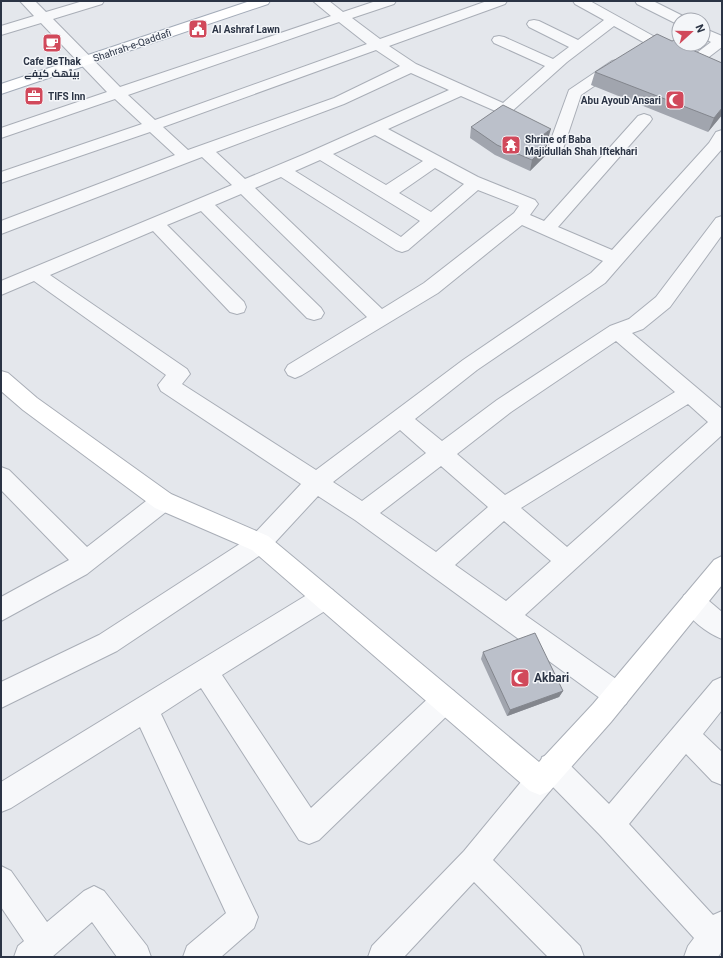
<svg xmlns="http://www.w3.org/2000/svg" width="723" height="958" font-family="Roboto,Cairo,sans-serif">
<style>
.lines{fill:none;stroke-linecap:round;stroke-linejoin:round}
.street-casing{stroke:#a9aeb7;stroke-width:2}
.secondary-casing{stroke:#a9aeb7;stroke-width:2}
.primary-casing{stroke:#a3abb8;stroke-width:2}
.street{fill:#f7f8fa;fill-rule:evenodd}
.secondary{fill:#fff;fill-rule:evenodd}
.primary{fill:#fff;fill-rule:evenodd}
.wall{fill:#a1a5ae}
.shaded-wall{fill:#83868d}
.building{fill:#bbc0ca;stroke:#83868d}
.labels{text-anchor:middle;stroke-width:3;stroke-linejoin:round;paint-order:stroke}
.far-poi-label{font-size:10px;font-weight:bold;fill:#2b3445;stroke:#f4f6f9;text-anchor:start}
.far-street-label{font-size:10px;fill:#2b3445;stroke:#f4f6f9}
.poi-label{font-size:12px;font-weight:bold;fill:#2b3445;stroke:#f4f6f9;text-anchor:start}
</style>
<rect width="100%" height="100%" fill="#e4e7ec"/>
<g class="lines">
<g class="street-casing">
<path id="street" d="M 20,1 L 35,1 L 46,12 L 83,1 L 104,1 L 102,4 L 53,19 L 120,87 L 331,16 L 313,1 L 329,1 L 343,12 L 376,1 L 396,1 L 394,4 L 352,18 L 380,39 L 487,1 L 507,1 L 505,4 L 389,46 L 416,64 L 503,103 L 545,66 L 494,43 L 492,40 L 494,37 L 499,36 L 504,37 L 553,59 L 569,47 L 529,27 L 527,24 L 529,21 L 534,20 L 539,21 L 578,40 L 604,20 L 575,4 L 573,1 L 590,1 L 655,37 L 694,55 L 711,42 L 703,38 L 703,28 L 722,36 L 722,47 L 705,60 L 722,68 L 722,78 L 645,43 L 614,26 L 567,62 L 510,113 L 505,115 L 500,113 L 461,96 L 388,129 L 478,177 L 535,200 L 538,204 L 530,215 L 544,221 L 638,116 L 644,114 L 650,116 L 652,119 L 650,122 L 558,227 L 612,250 L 709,143 L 716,132 L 722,130 L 721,150 L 605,283 L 477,370 L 415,419 L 442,441 L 497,400 L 610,326 L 629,319 L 656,297 L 716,218 L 722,216 L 722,235 L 670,307 L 643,329 L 632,333 L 722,409 L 722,435 L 525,615 L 626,686 L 630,695 L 626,704 L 617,708 L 608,704 L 355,520 L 318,496 L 268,550 L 117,651 L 1,708 L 1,682 L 99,635 L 252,536 L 301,484 L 161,391 L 158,385 L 166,375 L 34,281 L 1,295 L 1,281 L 232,185 L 202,157 L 1,234 L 1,221 L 175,155 L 150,132 L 1,183 L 1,172 L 142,124 L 115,99 L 1,138 L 1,128 L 107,92 L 41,23 L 1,35 L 1,26 L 34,16 ZM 339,22 L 367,44 L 155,120 L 128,95 ZM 376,50 L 400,66 L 334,98 L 188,150 L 163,127 ZM 411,73 L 449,90 L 305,154 L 245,179 L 216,152 L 344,104 ZM 375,135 L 423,161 L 386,185 L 333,154 ZM 320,160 L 420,221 L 401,237 L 295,171 ZM 435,168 L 464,184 L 431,212 L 399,193 ZM 281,177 L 396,250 L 402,252 L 408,250 L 478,190 L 519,206 L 514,213 L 424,283 L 382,309 L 255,188 ZM 241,194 L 367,317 L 288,365 L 285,370 L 288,375 L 295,378 L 302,375 L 438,293 L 522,225 L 603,261 L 591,273 L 463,360 L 316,470 L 182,384 L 190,374 L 187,369 L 50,275 L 153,231 L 230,312 L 237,314 L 244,312 L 246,307 L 244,302 L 167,225 L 201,211 L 307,318 L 314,320 L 321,318 L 324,313 L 321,308 L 215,205 ZM 616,341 L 675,392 L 505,495 L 457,454 L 511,412 ZM 688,404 L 708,422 L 567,547 L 521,508 ZM 400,430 L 426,453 L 362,501 L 333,482 ZM 441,466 L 488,507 L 436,552 L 380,513 ZM 504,521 L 551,561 L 506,601 L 455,565 Z
M 635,1 L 653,1 L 685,17 L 687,20 L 679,20 L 679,24 L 675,23 L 637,4 Z
M 617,60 L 622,61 L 624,64 L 622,67 L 581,95 L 563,149 L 557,150 L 551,149 L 549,145 L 569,90 L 612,61 Z
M 1,467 L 9,470 L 87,547 L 155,494 L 163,491 L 171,494 L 174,501 L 171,508 L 87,574 L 1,621 L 1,597 L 69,560 L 1,490 Z
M 324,587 L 333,590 L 336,598 L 333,606 L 222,675 L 311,808 L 436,691 L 445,687 L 454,691 L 458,700 L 454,709 L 319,840 L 309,844 L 299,840 L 201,688 L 161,714 L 258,917 L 254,928 L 221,957 L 183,957 L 187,946 L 226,913 L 140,727 L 11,808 L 1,812 L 1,782 L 315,590 Z
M 693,592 L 702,595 L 722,612 L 722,639 C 707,633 687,618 681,603 L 684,595 Z
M 722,677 L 722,710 L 703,734 L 722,752 L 722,785 L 712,781 L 686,754 L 629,824 L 713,915 L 722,911 L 722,951 L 718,957 L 684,957 L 688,946 L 694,938 L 600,835 L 552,786 L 550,791 L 493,860 L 580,946 L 584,957 L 548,957 L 474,882 L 404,957 L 368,957 L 372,946 L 464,851 L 530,771 L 539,768 L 542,757 L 552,753 L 562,757 L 609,804 L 713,681 Z
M 1,866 L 11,871 L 47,922 L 84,891 L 94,886 L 104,891 L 147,946 L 151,957 L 117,957 L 92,922 L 52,957 L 14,957 L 18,946 L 24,941 L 1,907 Z"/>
</g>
<g class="secondary-casing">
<path id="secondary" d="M 1,371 L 8,373 L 37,398 L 171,494 L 268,536 L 539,762 L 593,704 L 714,560 L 722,556 L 722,585 L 611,722 L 550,791 L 540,795 L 530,791 L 252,550 L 155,508 L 23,410 L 1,391 Z"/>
</g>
<g class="primary-casing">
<path id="primary" d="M 250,1 L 270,1 L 268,4 L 1,94 L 1,84 Z"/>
</g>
<use href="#street" class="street"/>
<use href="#secondary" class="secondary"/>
<use href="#primary" class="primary"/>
</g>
<path class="wall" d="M 595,72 L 722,115 L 708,132 L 591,85 Z
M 471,127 L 548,139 L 543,143 L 545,156 L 530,171 L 495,155 L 470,138 Z
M 483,652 L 563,691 L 559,697 L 507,716 L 481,659 Z"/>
<path class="shaded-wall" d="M 722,108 L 722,115 L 708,132 L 714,118 Z
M 551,129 L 548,139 L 534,151 L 536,140 Z
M 547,145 L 545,156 L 530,171 L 532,160 Z
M 563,691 L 559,697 L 507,716 L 510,710 Z"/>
<path class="building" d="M 657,34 L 672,41 L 675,40 L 679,43 L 679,44 L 681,45 L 722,63 L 722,108 L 714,118 L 595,72 Z
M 503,105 L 551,129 L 536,140 L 547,145 L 532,160 L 497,145 L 471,127 Z
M 535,633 L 563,691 L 510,710 L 483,652 Z"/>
<defs>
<g id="civic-square" transform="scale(1)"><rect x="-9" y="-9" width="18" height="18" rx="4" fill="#d1495b" stroke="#f4f6f9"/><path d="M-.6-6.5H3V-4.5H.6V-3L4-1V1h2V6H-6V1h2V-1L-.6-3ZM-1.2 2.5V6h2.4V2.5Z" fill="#fff"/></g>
<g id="cafe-square" transform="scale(1)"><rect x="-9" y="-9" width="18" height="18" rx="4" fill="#d1495b" stroke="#f4f6f9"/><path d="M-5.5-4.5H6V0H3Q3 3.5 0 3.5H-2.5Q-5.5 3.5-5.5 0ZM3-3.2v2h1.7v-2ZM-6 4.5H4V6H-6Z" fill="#fff"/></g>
<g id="office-square" transform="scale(1)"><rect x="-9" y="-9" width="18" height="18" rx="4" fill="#d1495b" stroke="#f4f6f9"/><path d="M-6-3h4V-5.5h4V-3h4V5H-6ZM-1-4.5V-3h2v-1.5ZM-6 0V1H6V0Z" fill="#fff"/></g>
<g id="mosque-square" transform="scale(1)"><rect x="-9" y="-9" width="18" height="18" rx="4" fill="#d1495b" stroke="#f4f6f9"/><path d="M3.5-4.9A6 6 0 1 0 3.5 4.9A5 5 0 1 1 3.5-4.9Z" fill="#fff"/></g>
<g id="temple-square" transform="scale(1)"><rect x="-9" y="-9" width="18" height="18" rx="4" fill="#d1495b" stroke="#f4f6f9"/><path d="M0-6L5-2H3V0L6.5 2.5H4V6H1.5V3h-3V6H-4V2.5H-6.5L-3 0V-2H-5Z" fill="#fff"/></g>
</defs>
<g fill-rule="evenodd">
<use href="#civic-square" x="198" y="29"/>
<use href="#cafe-square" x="52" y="43"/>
<use href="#office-square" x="34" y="96"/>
<use href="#mosque-square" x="675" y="100"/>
<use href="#temple-square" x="511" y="145"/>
<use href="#mosque-square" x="520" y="678"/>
</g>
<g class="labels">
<g class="far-poi-label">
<text x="212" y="33">Al Ashraf Lawn</text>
<text x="52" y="65" text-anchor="middle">Cafe BeThak<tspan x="52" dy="12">بیٹھک کیفے</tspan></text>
<text x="48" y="100">TIFS Inn</text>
<text x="661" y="104" text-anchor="end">Abu Ayoub Ansari</text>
<text x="525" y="143">Shrine of Baba<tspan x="525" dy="12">Majidullah Shah Iftekhari</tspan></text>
</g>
<g class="far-street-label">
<text transform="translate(132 45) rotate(-19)" y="4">Shahrah-e-Qaddafi</text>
</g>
<g class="poi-label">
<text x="534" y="682">Akbari</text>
</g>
</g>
<rect width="723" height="958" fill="none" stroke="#2b3445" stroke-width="4"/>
<g transform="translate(691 32) rotate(69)"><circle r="19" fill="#f4f6f9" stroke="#a4a8b1"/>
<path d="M0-3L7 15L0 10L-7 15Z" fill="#d1495b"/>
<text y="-6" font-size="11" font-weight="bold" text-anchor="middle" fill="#2b3445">N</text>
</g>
</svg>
